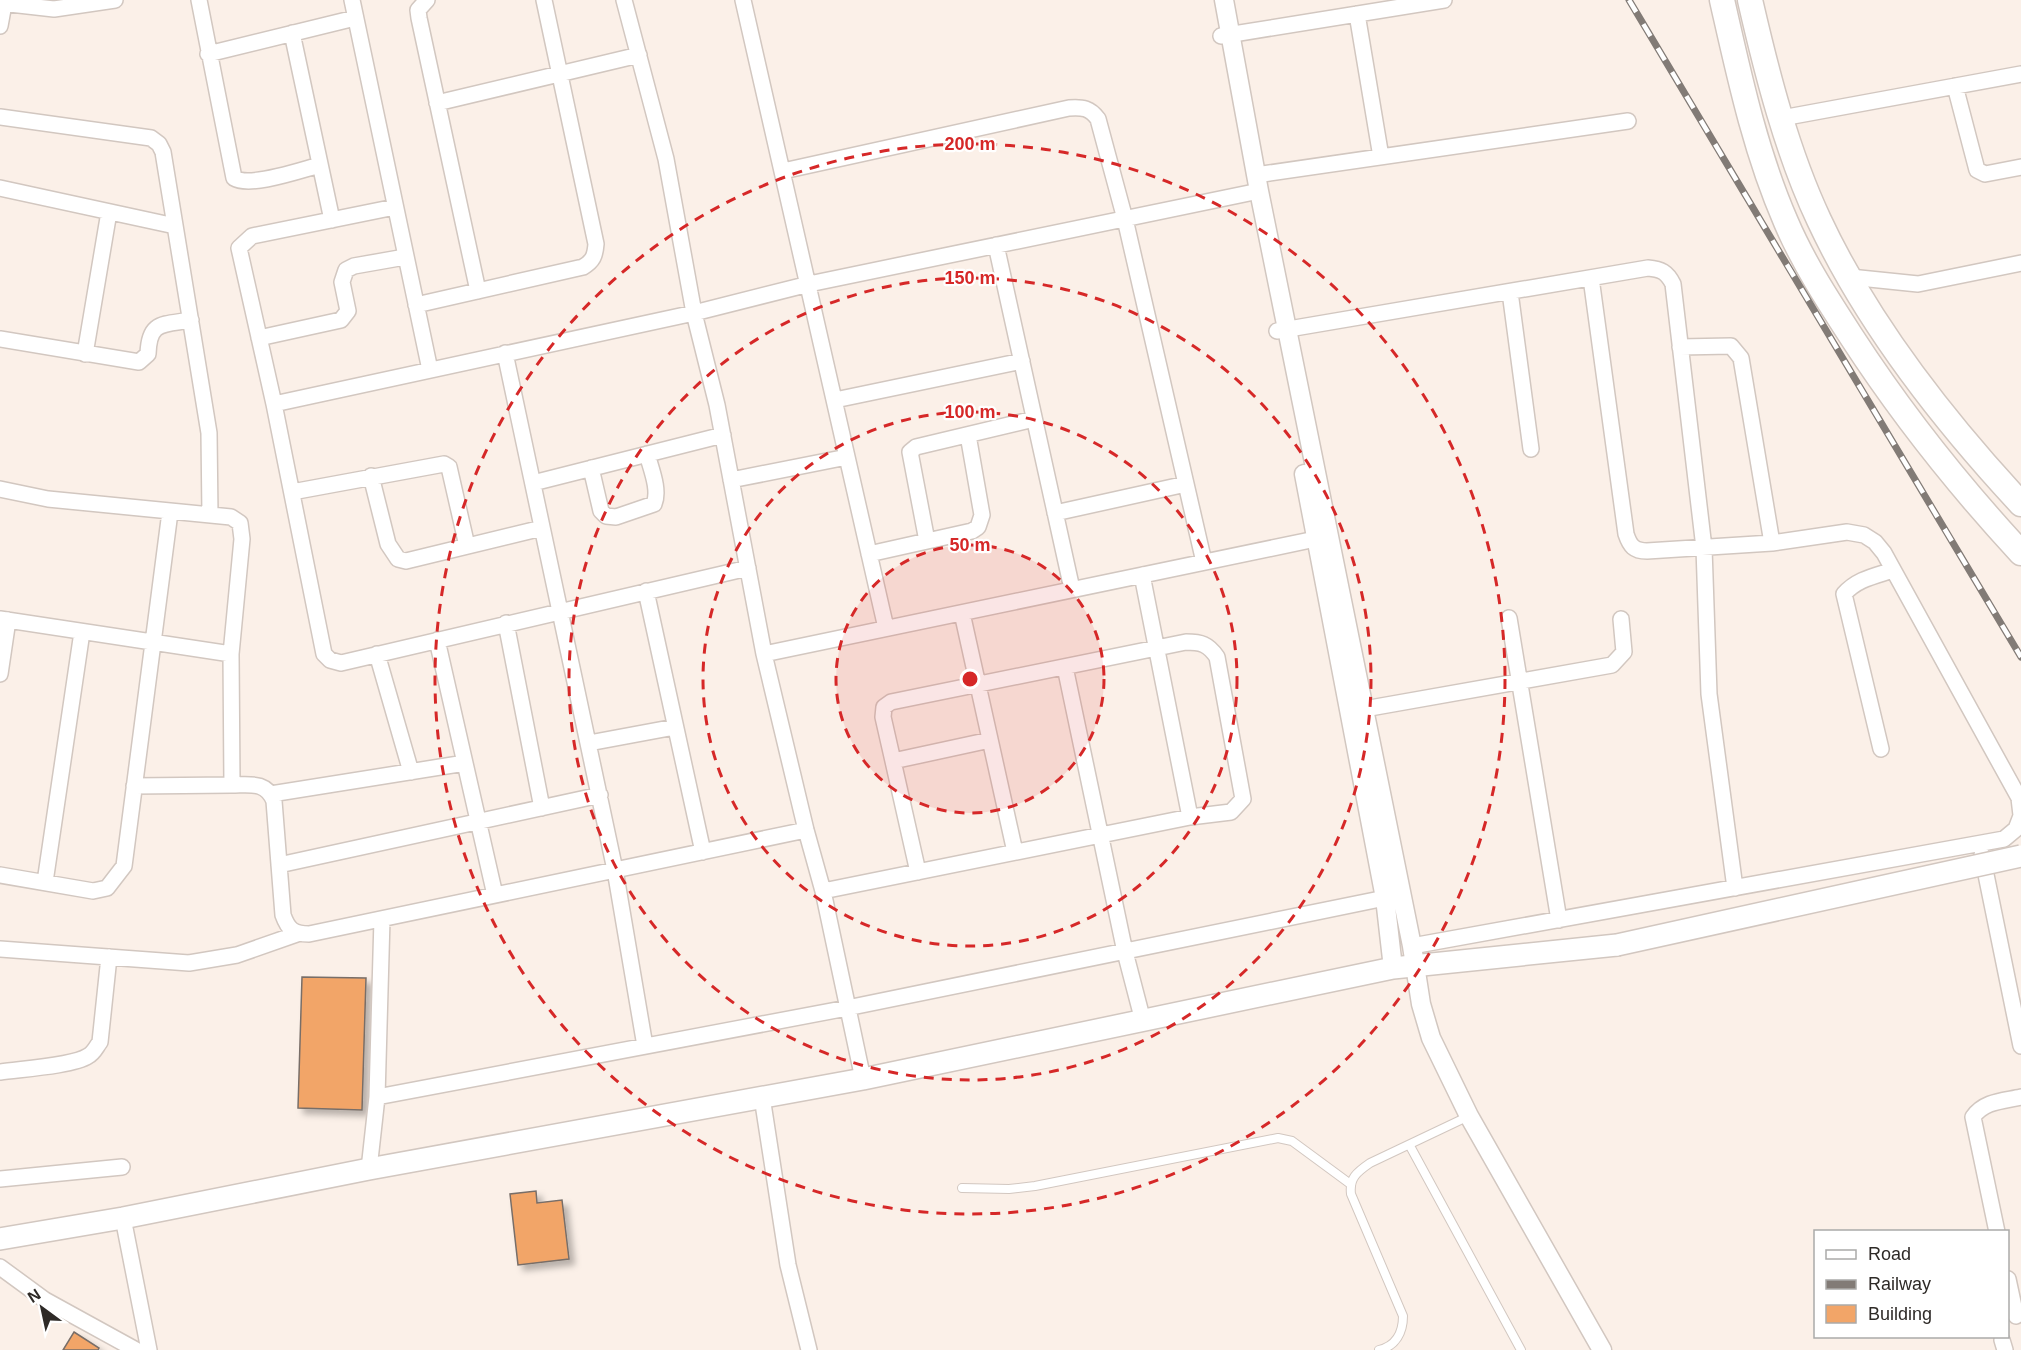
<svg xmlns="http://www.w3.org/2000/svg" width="2021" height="1350" font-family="Helvetica,sans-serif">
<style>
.building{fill:#f2a568;stroke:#786e68;stroke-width:1.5;filter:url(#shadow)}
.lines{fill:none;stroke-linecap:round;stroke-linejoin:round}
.service-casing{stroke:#d2c7c0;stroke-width:10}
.minor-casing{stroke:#d2c7c0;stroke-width:18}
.tertiary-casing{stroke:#d2c7c0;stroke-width:21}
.secondary-casing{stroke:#d2c7c0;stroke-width:24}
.trunk-casing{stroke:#d2c7c0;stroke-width:27}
.service{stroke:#fff;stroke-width:8}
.minor{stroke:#fff;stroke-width:15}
.tertiary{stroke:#fff;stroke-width:18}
.secondary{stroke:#fff;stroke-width:21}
.trunk{stroke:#fff;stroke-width:24}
.rail-casing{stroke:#827b76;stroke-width:7}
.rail{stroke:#fff;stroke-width:4.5;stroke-dasharray:14;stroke-linecap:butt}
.secondary-bridge-casing{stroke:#d2c7c0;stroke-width:24;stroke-linecap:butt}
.secondary-bridge{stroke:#fff;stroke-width:21}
.ring{fill:none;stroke:#d62828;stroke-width:3;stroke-dasharray:10 8}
.centre{fill:#d62828;stroke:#fff;stroke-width:3}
.ring-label{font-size:18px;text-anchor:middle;font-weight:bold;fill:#d62828;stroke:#fff;stroke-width:4.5;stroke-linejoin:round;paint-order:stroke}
</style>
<defs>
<filter id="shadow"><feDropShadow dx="5.5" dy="5.5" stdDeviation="3" flood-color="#0004"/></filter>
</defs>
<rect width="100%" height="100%" fill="#fbf0e8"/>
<path class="building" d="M 302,977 L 366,978 L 362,1110 L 298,1108 Z
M 536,1191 L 537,1203 L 562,1200 L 569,1259 L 518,1265 L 510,1194 Z
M 74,1332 L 99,1348 L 98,1350 L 63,1350 Z"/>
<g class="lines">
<g class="service-casing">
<path id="service" d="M 1410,1146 L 1521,1350
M 962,1188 L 1009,1189 L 1035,1186 L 1278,1138 L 1292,1141 L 1349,1183
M 1379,1350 C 1396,1346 1403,1332 1403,1316 L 1351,1194 C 1349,1178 1357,1172 1370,1163 L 1469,1116"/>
</g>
<g class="minor-casing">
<path id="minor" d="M 199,0 L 234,178 C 250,188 301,170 320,165
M 352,0 L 430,370
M 427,0 L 418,10 L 419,18 L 478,291
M 624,0 L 666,159 L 694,313 L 717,405 L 764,654 L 806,830 L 823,891 L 863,1079
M 743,0 L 886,628
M 0,3 L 54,9 L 115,0
M 1357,14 L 1381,157
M 0,26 L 4,4
M 292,33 L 332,220
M 1221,36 L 1444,0
M 208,54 L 355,18
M 1955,86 L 1977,170 L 1985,174 L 2021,167
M 437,103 L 639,55
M 0,117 L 151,138 L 159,144 L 163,152 L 209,433 L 210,515
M 1782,118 L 2021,74
M 783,171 L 1069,108 C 1083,107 1090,108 1098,119 L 1125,219 L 1204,562
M 1256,175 L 1628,121
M 0,188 L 175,226
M 996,245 L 1072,589
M 1850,277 L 1918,284 L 2021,263
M 1591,278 L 1626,534 C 1630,546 1634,551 1647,551 L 1772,543 L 1847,532 L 1864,535 L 1875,542 L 1884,553 L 2019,798 L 2021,815
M 1510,292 L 1531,449
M 416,305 L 583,267 C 593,261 595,256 596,244 L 544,0
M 1277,331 L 1648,268 C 1661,269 1667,272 1673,284 L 1704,548 L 1709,694 L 1735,888
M 259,338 L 341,320 L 348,311 L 342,282 L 346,270 L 354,266 L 405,257
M 0,339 L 139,362 L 148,354 C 149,321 162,325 191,320
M 1680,347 L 1731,346 L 1741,358 L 1772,543
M 505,353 L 615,870 L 645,1046
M 85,354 L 109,212
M 835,400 L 1022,361
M 274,404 L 239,248 L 252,236 L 395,207
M 591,468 L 601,511 L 606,516 L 616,517 L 654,504 C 660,490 651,469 647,454
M 371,476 L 388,544 L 398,559 L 406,561 L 542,528
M 731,480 L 847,457
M 533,483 L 723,435
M 0,489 L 48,499 L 231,517 L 240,523 L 242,539 L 231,654 L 232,785 C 250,785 266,781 274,801 L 283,915 C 288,929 293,934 309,934 L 806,830
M 292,492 L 444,464 L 449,467 L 467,546
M 1055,513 L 1186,484
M 927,541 L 910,452 L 916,447 L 1034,419
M 869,554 L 972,531 L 978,527 L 982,515 L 968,435
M 748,568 L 341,663 L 330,660 L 324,654 L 274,404 L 694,313 L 809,284 L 1259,191
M 1142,575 L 1190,817
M 646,591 L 703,852
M 962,613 L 1015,852
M 1509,618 L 1559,920
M 0,619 L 231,654
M 506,623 L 542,808
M 437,640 L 495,895
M 377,654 L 411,772
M 764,654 L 1325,537
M 1065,667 L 1125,952 L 1143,1021
M 0,674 L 8,620
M 1353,711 L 1612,665 L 1624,652 L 1621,619
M 589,743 L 675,727
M 1881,749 L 1844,594 C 1857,579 1875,576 1893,570
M 134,786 L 232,785
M 271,794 L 465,763
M 1982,855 L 2021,1046
M 279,865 L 600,795
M 918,872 L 893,761 L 990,740
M 0,875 L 93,891 L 107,888 L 124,866 L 170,512
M 45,882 L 82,632
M 823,891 L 1190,817 L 1231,812 L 1243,799 L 1217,657 C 1208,644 1201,642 1186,642 L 891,702 L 884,707 L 883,717 L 893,761
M 1412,946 L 2004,839 L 2016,829 L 2021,816
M 0,949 L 189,963 L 237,955 L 297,934
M 0,1072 C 20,1069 73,1066 88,1056 C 94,1053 96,1047 100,1042 L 109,957
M 377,1097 L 847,1008 L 1385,898
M 762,1097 L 788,1265 L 809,1350
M 369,1169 L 377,1097 L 382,919
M 0,1179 L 122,1167
M 123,1218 L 149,1350
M 1997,1232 L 1973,1117 C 1984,1101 2003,1101 2021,1097
M 0,1267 L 45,1300 L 136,1350
M 2008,1279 L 2016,1316
M 2002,1340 L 2005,1350"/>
</g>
<g class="tertiary-casing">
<path id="tertiary" d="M 1224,0 L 1259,191 L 1412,946 L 1421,1004 L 1431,1038 L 1469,1116 L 1602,1350
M 1304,474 L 1385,898 L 1393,968"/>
</g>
<g class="secondary-casing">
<path id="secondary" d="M 0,1239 L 123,1218 L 369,1169 L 863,1079 L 1393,968 L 1617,945"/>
</g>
<g class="trunk-casing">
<path id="trunk" d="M 1722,0 C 1739,75 1755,151 1786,222 C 1803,262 1827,299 1851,336 C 1901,413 1958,485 2021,553
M 1750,0 C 1767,74 1787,152 1819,220 C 1868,325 1943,420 2021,504"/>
</g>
<use href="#service" class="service"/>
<use href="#minor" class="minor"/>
<use href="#tertiary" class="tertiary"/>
<use href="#secondary" class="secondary"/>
<use href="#trunk" class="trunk"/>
<g class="rail-casing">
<path id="rail" d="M 1629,0 L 2021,657"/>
</g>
<use href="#rail" class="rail"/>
<g class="secondary-bridge-casing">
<path id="secondary-bridge" d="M 1617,945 L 2021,856"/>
</g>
<use href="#secondary-bridge" class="secondary-bridge"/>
</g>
<circle cx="970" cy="679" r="134" fill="#d62828" fill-opacity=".12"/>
<g class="ring">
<circle cx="970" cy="679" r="134"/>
<circle cx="970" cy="679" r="267"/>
<circle cx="970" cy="679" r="401"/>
<circle cx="970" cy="679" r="535"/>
</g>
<circle cx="970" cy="679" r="9" class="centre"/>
<g class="ring-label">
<text x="970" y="150">200 m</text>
<text x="970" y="284">150 m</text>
<text x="970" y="418">100 m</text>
<text x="970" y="551">50 m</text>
</g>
<rect x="1814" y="1230" width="195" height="108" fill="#ffffff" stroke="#abaaa9" stroke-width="1.5"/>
<rect x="1826" y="1250" width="30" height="9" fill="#ffffff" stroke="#abaaa9" stroke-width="1.5"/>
<text x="1868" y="1260" font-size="18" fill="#2e2a27">Road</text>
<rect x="1826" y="1280" width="30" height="9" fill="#827b76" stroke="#abaaa9" stroke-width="1.5"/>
<text x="1868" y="1290" font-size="18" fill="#2e2a27">Railway</text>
<rect x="1826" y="1305" width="30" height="18" fill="#f2a568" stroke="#abaaa9" stroke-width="1.5"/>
<text x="1868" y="1320" font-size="18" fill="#2e2a27">Building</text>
<g transform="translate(42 1308) rotate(327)" stroke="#ffffff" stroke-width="4.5" paint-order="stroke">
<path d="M0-4.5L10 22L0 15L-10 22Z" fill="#2e2a27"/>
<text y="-9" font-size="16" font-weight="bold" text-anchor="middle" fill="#2e2a27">N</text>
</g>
</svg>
